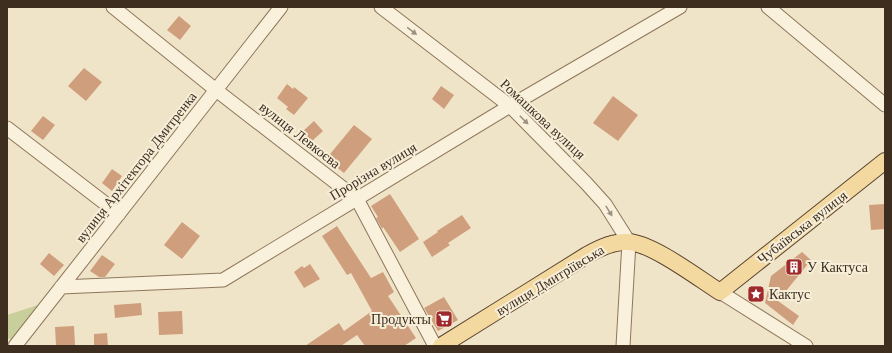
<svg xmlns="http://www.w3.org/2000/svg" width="892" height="353" font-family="'Times New Roman',serif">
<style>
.green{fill:#c9cf9b}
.building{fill:#cf9f7d}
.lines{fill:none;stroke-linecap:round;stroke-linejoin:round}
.minor-casing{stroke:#8d765c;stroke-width:15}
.major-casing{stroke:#5b4430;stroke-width:18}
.minor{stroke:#faf1dc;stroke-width:13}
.major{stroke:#f3d9a0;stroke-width:16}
.oneway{fill:#9c907e}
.labels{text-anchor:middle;stroke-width:4;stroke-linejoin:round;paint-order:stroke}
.street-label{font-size:14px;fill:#3d2e20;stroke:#f7eed8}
.poi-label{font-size:14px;fill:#3d2e20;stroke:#f7eed8;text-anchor:start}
</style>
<rect width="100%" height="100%" fill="#f0e4c8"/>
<path class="green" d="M 41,304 L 16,341 L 7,338 L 7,315 Z"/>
<path class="building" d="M 179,16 L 191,26 L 180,40 L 167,30 Z
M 84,68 L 102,82 L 86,101 L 68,86 Z
M 287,84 L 293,89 L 294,87 L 308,98 L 294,115 L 286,109 L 288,107 L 277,98 Z
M 441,86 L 454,95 L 444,109 L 432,99 Z
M 613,96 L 638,115 L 618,141 L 593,123 Z
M 43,116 L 55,125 L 43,140 L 31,131 Z
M 314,121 L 323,131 L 311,142 L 302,132 Z
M 354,125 L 372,139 L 344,173 L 326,159 Z
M 112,169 L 122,176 L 112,191 L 102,183 Z
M 390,194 L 419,239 L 400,252 L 383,227 L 382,229 L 376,218 L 378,217 L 371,206 Z
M 885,204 L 885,229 L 871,230 L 869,205 Z
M 462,215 L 471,228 L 448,243 L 450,245 L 432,257 L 423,242 L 438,232 L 437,231 Z
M 182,222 L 200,236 L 182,259 L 164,245 Z
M 337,226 L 371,278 L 383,272 L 394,292 L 388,296 L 416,338 L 404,346 L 365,346 L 357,335 L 341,346 L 305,346 L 339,323 L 344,331 L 372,311 L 351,273 L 347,275 L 322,236 Z
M 802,252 L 811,260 L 778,301 L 799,316 L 793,325 L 765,303 L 771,276 Z
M 49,253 L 64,265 L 54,276 L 40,264 Z
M 102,255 L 115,264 L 105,277 L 99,277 L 90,271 Z
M 310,264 L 320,279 L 304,288 L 294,272 L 302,266 L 304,268 Z
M 444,297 L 458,320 L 438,331 L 424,308 Z
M 141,303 L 142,315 L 115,318 L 114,305 Z
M 182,311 L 183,334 L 159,335 L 158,312 Z
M 74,326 L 75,345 L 56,346 L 55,327 Z
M 107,333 L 108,346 L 94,346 L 94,334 Z"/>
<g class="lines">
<g class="minor-casing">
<path id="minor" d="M 113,7 L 216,90 L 357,199 L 435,346
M 381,7 L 510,106 L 586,183 L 605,204 L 629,242 L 623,346
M 768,7 L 885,105
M 7,128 L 119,214
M 61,287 L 223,280 L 510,106 L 680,7
M 720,292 L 806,346
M 15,346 L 281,7"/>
</g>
<g class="major-casing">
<path id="major" d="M 441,346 L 587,255 C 599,248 614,241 628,242 C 652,243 698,278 720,292 L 885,161"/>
</g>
<use href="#minor" class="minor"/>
<use href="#major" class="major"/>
</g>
<defs><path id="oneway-solid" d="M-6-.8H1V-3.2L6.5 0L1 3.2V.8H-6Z"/></defs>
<g class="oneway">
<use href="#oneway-solid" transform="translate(412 31) rotate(37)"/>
<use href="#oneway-solid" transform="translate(524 120) rotate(45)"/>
<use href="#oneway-solid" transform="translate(609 211) rotate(58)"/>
</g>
<defs>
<g id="building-square" transform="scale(0.9)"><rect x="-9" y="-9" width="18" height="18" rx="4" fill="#9e2a2b" stroke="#f7eed8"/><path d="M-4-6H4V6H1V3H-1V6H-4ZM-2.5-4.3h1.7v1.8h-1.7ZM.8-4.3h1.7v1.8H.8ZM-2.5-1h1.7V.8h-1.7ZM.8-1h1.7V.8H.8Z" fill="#fff"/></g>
<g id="sight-square" transform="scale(0.9)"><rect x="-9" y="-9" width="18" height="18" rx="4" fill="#9e2a2b" stroke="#f7eed8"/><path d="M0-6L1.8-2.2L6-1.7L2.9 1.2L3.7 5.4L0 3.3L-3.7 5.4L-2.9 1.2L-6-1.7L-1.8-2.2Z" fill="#fff"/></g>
<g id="supermarket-square" transform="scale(0.9)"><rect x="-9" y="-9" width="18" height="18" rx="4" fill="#9e2a2b" stroke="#f7eed8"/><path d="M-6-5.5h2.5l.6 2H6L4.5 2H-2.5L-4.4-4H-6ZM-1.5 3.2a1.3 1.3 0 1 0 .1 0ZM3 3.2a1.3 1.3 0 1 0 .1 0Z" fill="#fff"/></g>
</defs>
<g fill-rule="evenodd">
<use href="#building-square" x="794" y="267"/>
<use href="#sight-square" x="756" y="294"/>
<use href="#supermarket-square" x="444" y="319"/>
</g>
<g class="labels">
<g class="street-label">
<text transform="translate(543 119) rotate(43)" y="5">Ромашкова вулиця</text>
<text transform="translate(300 135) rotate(38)" y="5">вулиця Левкоєва</text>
<text transform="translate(136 167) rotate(-52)" y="5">вулиця Архітектора Дмитренка</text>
<text transform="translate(373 171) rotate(-31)" y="5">Прорізна вулиця</text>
<text transform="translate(802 227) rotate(-38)" y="5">Чубаївська вулиця</text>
<text transform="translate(550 280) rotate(-31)" y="5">вулиця Дмитріївська</text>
</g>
<g class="poi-label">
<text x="807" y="272">У Кактуса</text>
<text x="769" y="299">Кактус</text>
<text x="431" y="324" text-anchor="end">Продукты</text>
</g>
</g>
<rect width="892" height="353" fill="none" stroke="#3d2e20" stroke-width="16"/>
</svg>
